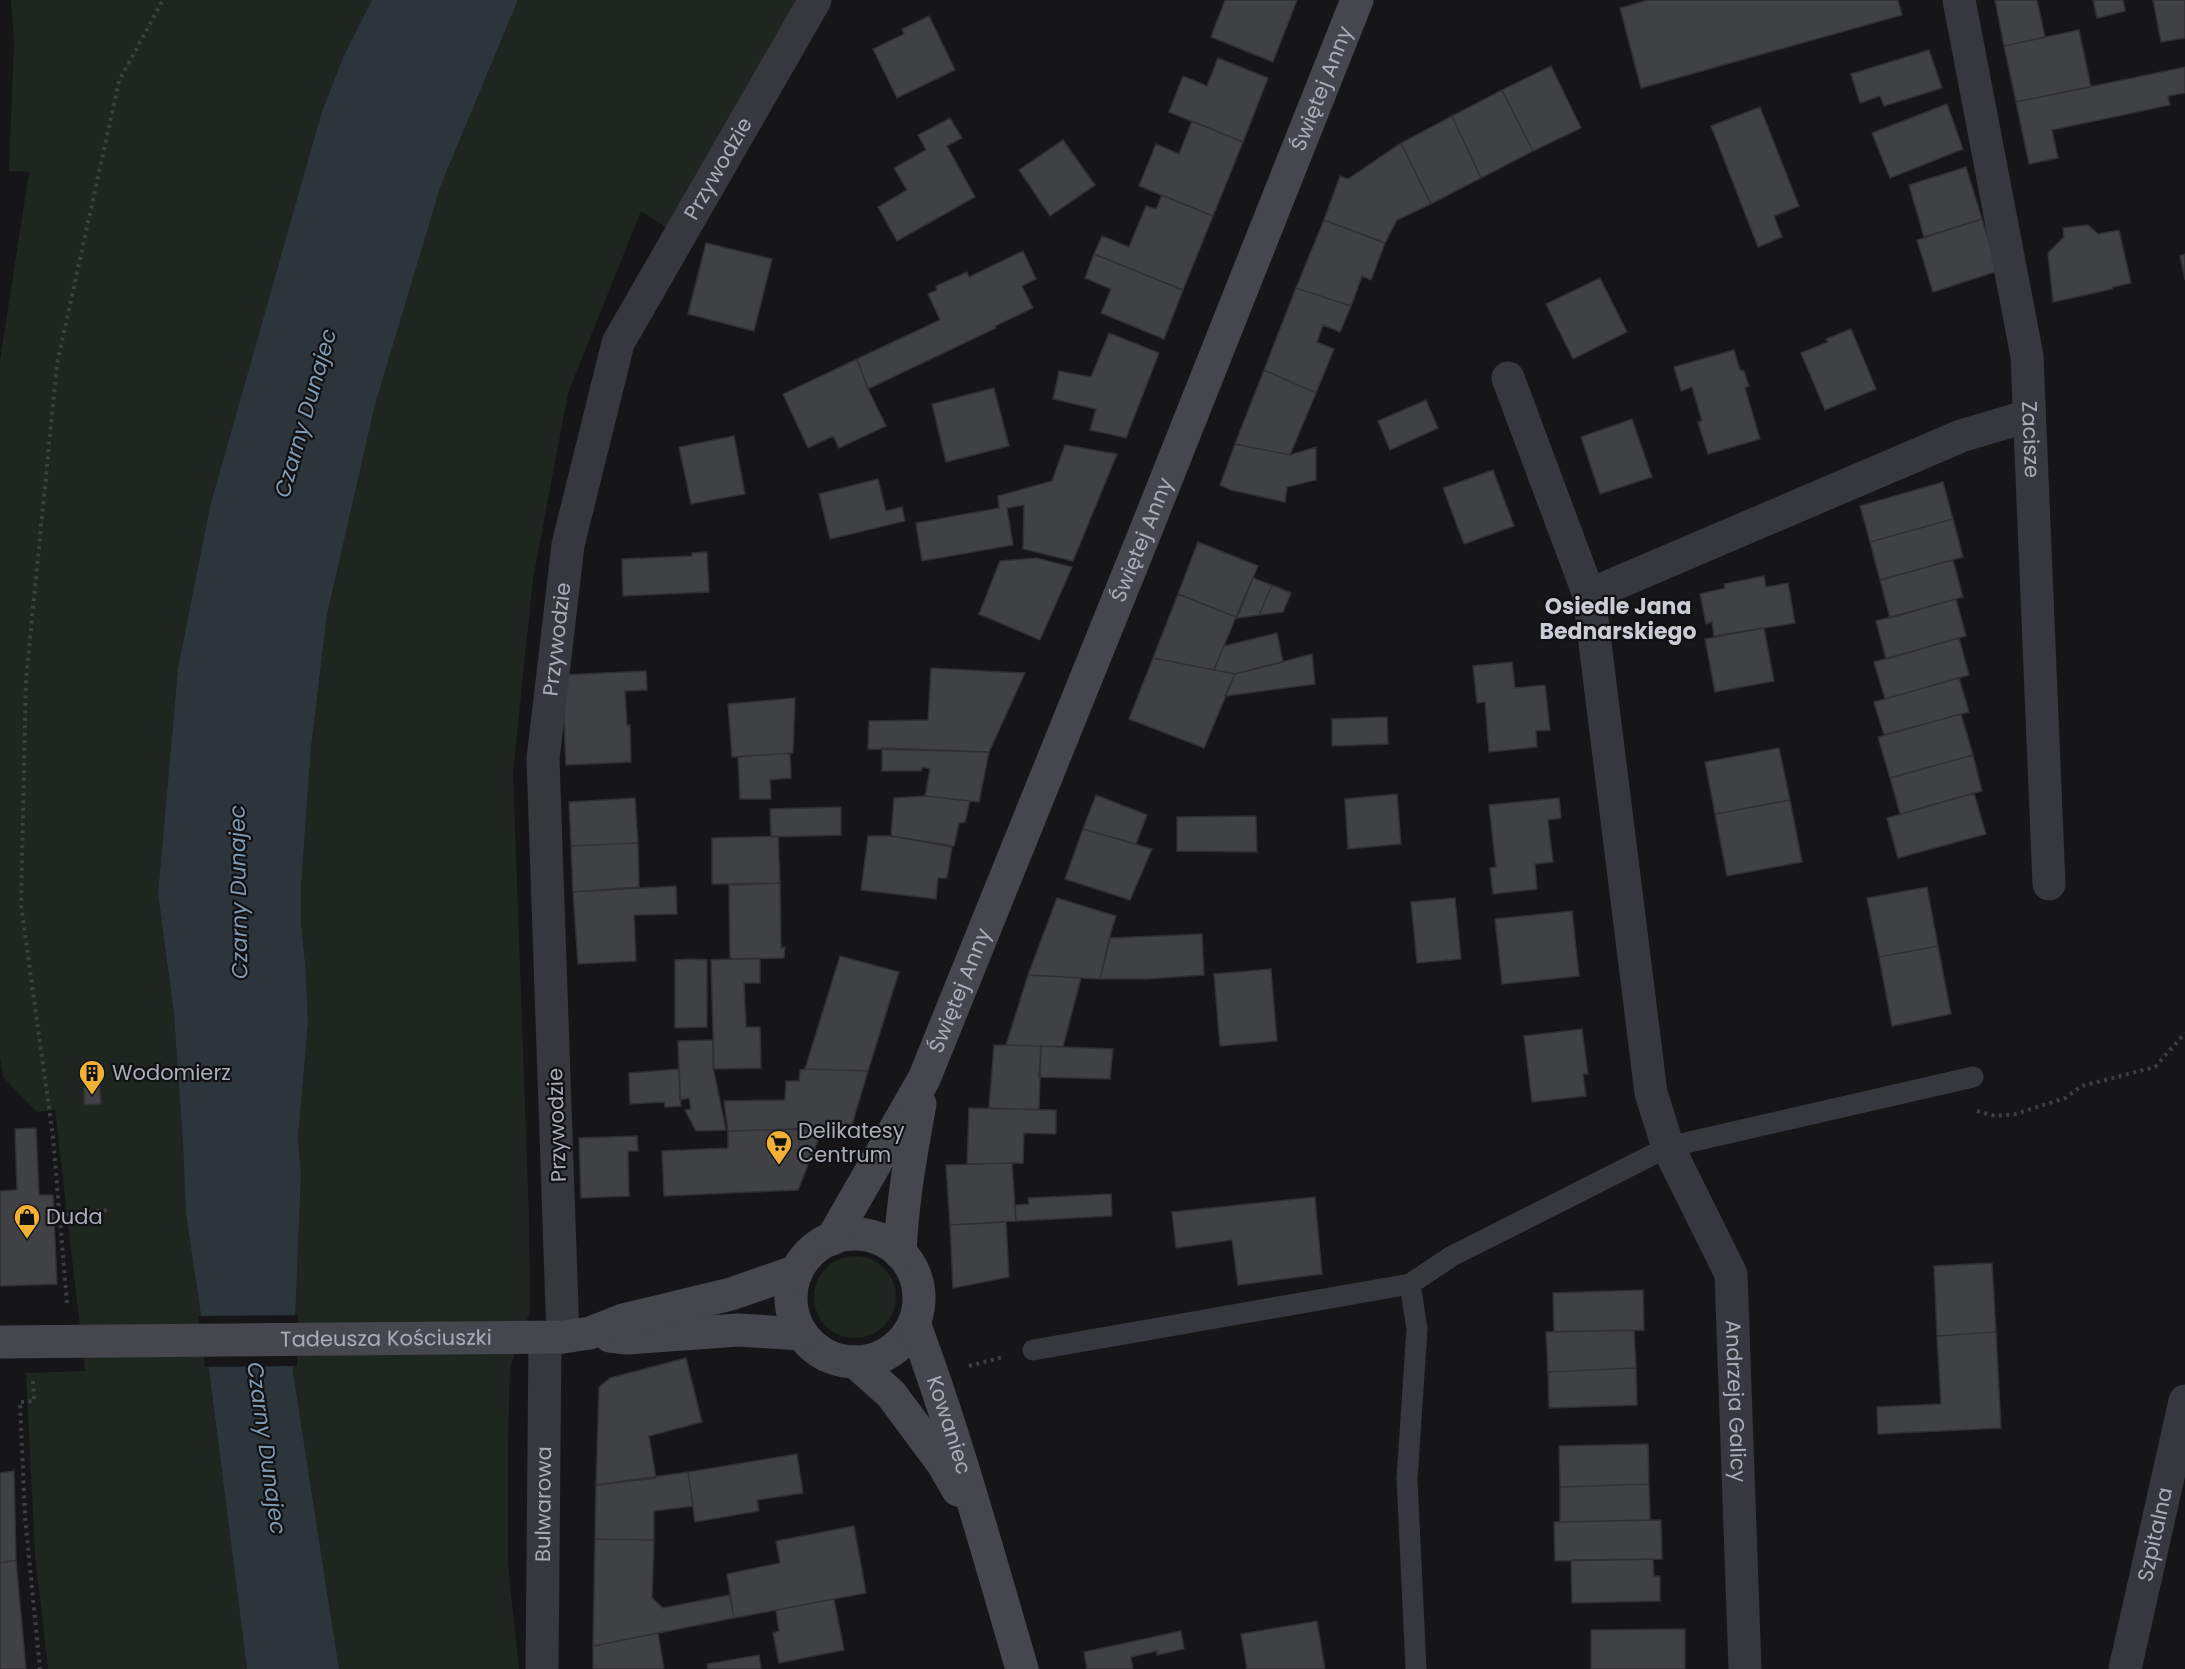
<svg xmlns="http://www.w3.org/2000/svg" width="2185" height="1669" font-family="Poppins,sans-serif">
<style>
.green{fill:#1e261f}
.water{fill:#2c353c}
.pier{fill:#161618}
.building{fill:#404145;stroke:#303034;stroke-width:1.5}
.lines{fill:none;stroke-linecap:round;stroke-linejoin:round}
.path{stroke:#3d3f44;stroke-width:4;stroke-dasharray:3 4.5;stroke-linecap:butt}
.lane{stroke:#37383d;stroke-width:21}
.street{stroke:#37383d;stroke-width:33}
.secondary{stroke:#45474d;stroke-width:33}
.labels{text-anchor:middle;stroke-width:4.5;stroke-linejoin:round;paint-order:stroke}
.street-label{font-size:21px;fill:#a8adb8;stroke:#111113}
.poi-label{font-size:21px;fill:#a8adb8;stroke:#111113;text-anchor:start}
.water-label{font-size:22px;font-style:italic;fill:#7f9bb3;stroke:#111113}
.neighbourhood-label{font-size:22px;font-weight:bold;fill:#c9ccd4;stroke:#111113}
</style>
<rect width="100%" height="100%" fill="#161618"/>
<path class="green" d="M 11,0 L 372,0 L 344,55 L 322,111 L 210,506 L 178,668 L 158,893 L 174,1015 L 183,1145 L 186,1214 L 209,1370 L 247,1669 L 48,1669 L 35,1554 L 26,1373 L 85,1371 L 55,1110 L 37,1112 L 3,1077 L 0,1057 L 0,361 L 29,172 L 9,171 L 14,42 Z
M 518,0 L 800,0 L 670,230 L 641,211 L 568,393 L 533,579 L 513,772 L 529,1217 L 530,1311 L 510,1368 L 508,1438 L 508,1565 L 519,1669 L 339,1669 L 293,1372 L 301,1175 L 298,1138 L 308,1024 L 306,972 L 301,922 L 301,887 L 311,748 L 327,615 L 375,405 L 441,185 Z
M814 1297a41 41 0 1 1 82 0a41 41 0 1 1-82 0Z"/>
<path class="water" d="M 372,0 L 518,0 L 441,185 L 375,405 L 327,615 L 311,748 L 301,887 L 301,922 L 306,972 L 308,1024 L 298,1138 L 301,1175 L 293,1372 L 339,1669 L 247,1669 L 209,1370 L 186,1214 L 183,1145 L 174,1015 L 158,893 L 178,668 L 210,506 L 322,111 L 344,55 Z"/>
<path class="pier" d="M 298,1315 L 297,1366 L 205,1367 L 198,1316 Z"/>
<path class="building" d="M 1225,0 L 1297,0 L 1273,62 L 1211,37 Z
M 1648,0 L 1898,0 L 1902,15 L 1641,88 L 1620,8 Z
M 1995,0 L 2037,0 L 2045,37 L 2004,46 Z
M 2093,0 L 2123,0 L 2125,11 L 2097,18 Z
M 2153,0 L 2185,0 L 2185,38 L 2161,42 Z
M 929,16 L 955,70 L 897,98 L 873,49 L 904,34 L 902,29 Z
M 2079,30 L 2091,87 L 2016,102 L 2004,46 Z
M 1929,50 L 1942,88 L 1884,106 L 1880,96 L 1860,103 L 1851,74 Z
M 1218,58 L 1268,78 L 1243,142 L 1169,112 L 1183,76 L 1207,86 Z
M 1551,66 L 1581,128 L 1533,151 L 1502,90 Z
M 2185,67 L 2185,93 L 2168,96 L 2170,105 L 2052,130 L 2058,158 L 2029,164 L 2016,102 Z
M 1502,90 L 1533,151 L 1481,178 L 1452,116 Z
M 1947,104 L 1963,149 L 1890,178 L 1872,133 Z
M 1760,107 L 1799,206 L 1774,216 L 1782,237 L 1758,247 L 1711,126 Z
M 1452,116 L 1481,178 L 1431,204 L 1401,143 Z
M 950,118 L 962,138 L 947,146 L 975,197 L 897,241 L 878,207 L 907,190 L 894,168 L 926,150 L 918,135 Z
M 1192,121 L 1243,142 L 1213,216 L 1139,186 L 1156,144 L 1179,154 Z
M 1063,140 L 1095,185 L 1050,216 L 1019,170 Z
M 1401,143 L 1431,204 L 1397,220 L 1385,243 L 1324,220 L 1340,176 L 1348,179 Z
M 1966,167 L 1982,219 L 1924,237 L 1909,185 Z
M 1162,195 L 1213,216 L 1183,290 L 1094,254 L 1102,236 L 1129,247 L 1146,206 L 1156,209 Z
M 1982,219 L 1998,271 L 1933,292 L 1917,240 Z
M 1324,220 L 1385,243 L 1371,280 L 1362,276 L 1351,306 L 1296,288 Z
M 2088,225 L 2098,234 L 2119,230 L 2131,283 L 2113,287 L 2112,289 L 2053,302 L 2048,253 L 2064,237 L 2063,228 Z
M 706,243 L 772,259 L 754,331 L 688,314 Z
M 1023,251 L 1036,279 L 1022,286 L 1033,308 L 995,326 L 996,328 L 868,389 L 857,359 L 940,320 L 928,294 L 937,290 L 936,286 L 967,272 L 969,277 Z
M 1094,254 L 1183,290 L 1164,339 L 1101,313 L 1111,289 L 1085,278 Z
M 2185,254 L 2185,280 L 2180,256 Z
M 1600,278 L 1627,332 L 1573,359 L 1546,304 Z
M 1296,288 L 1351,306 L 1340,332 L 1323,325 L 1317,342 L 1334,349 L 1316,393 L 1264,370 Z
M 1851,329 L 1876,389 L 1825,410 L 1801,353 L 1828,342 L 1826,339 Z
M 1109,333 L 1159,353 L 1126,438 L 1090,430 L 1096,409 L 1053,399 L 1059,371 L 1091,377 Z
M 1734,350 L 1740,370 L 1744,371 L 1749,386 L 1745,388 L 1760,439 L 1708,454 L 1698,422 L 1702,421 L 1692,387 L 1681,391 L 1674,367 Z
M 857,359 L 868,389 L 886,426 L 839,448 L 833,436 L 808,448 L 783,394 Z
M 1264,370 L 1316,393 L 1290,455 L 1235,444 Z
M 994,388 L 1009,446 L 946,462 L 932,404 Z
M 1426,400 L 1438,428 L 1390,450 L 1378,421 Z
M 1632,419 L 1652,477 L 1600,494 L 1581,437 Z
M 734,436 L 745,494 L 691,504 L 679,447 Z
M 1235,444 L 1290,455 L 1316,447 L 1316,480 L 1287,487 L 1285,502 L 1231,490 L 1220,485 Z
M 1065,445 L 1117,454 L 1073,561 L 1023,549 L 1024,505 L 1007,508 L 1013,545 L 922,561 L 916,523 L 999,508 L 998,496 L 1052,481 Z
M 1493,470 L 1514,526 L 1464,544 L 1443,488 Z
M 878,479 L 886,511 L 902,507 L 905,521 L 830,539 L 819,494 Z
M 1943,482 L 1953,519 L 1870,542 L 1860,506 Z
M 1953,519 L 1963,557 L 1880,580 L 1870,542 Z
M 1198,542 L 1258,566 L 1236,617 L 1178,594 Z
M 707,552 L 709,592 L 623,596 L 622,559 L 692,556 L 692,553 Z
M 1036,558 L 1072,567 L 1040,640 L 979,614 L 1000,561 Z
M 1953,560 L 1963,597 L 1890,618 L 1880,580 Z
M 1764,576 L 1766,587 L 1788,583 L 1795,623 L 1714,636 L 1712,622 L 1706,624 L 1700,594 L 1725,588 L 1724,584 Z
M 1253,578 L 1272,585 L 1259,615 L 1237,618 Z
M 1272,585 L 1291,593 L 1283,612 L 1259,615 Z
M 1178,594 L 1236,617 L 1214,670 L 1153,658 Z
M 1956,599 L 1966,636 L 1886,659 L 1876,621 Z
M 1764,628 L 1774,681 L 1715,692 L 1705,639 Z
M 1277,633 L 1283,662 L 1235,674 L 1214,670 L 1224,646 Z
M 1959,638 L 1969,675 L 1885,699 L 1874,662 Z
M 1312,654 L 1315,684 L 1225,696 L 1235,674 Z
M 1153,658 L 1235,674 L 1204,748 L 1129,719 Z
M 1512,662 L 1515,688 L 1545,685 L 1550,730 L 1536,731 L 1537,747 L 1489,752 L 1485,702 L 1477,703 L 1473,666 Z
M 931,668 L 1025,673 L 989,752 L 868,749 L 869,721 L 928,720 Z
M 646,671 L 647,690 L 625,691 L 627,725 L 630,725 L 631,762 L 566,765 L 562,675 Z
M 1959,678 L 1969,712 L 1884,735 L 1874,702 Z
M 795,698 L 793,753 L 732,757 L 728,704 Z
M 1961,714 L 1973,755 L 1890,778 L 1878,737 Z
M 1387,717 L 1388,744 L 1332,746 L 1332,719 Z
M 882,748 L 989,752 L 979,802 L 925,796 L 930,769 L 923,767 L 921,771 L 882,771 Z
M 1779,748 L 1790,800 L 1715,814 L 1705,762 Z
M 790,753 L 791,778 L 770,780 L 771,799 L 740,799 L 738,757 Z
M 1973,755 L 1982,791 L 1900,814 L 1890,778 Z
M 1974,793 L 1986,834 L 1898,858 L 1887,818 Z
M 1397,794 L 1401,844 L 1348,849 L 1345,799 Z
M 1096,795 L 1147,815 L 1136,844 L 1083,829 Z
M 925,796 L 970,801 L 965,822 L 959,823 L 954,846 L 891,836 L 894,798 Z
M 635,798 L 638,843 L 571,846 L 569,802 Z
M 1559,798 L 1561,818 L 1548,820 L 1553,862 L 1535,864 L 1537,889 L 1493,894 L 1490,868 L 1496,867 L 1489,805 Z
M 1790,800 L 1802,862 L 1727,876 L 1715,814 Z
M 841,807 L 841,835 L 771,837 L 770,809 Z
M 1256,816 L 1257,852 L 1177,851 L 1177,817 Z
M 1083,829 L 1152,849 L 1130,900 L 1065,879 Z
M 778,836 L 780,883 L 712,884 L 712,838 Z
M 868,836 L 891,836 L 952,847 L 947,878 L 938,878 L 936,899 L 861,890 Z
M 638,843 L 639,887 L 573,892 L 571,846 Z
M 780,883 L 781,948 L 785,947 L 784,958 L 730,959 L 729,885 Z
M 676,886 L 677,914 L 634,915 L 636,961 L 578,964 L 573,892 Z
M 1927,887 L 1938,946 L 1879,957 L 1867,898 Z
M 1057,898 L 1116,916 L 1111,932 L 1100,979 L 1028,975 Z
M 1455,898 L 1461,959 L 1417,963 L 1411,902 Z
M 1572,911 L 1579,976 L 1502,984 L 1495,919 Z
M 1202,934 L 1204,975 L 1147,979 L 1100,979 L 1110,938 Z
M 1938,946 L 1951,1014 L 1892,1026 L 1879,957 Z
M 840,956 L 899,972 L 868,1071 L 805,1069 Z
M 690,959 L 707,960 L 707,1027 L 675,1028 L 675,960 Z
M 730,959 L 760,959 L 760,983 L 744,983 L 746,1027 L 760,1027 L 761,1068 L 714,1069 L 711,960 Z
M 1271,969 L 1277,1041 L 1220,1046 L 1214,974 Z
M 1028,975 L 1081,978 L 1063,1047 L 1006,1045 Z
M 1582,1029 L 1588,1074 L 1583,1074 L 1586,1096 L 1532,1102 L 1524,1036 Z
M 713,1040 L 713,1067 L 726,1130 L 696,1131 L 685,1110 L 691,1109 L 689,1098 L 680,1100 L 678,1041 Z
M 994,1045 L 1041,1046 L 1039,1110 L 989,1108 Z
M 1041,1046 L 1113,1049 L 1110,1079 L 1039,1077 Z
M 679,1069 L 681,1106 L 665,1107 L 664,1102 L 630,1104 L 629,1073 Z
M 805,1069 L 868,1071 L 851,1128 L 728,1131 L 724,1101 L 785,1100 L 786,1081 L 799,1081 L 800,1070 Z
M 100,1087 L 101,1104 L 84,1105 L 84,1088 Z
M 969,1108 L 1056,1110 L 1056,1134 L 1024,1133 L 1023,1163 L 967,1164 Z
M 36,1128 L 39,1195 L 53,1195 L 57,1284 L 0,1286 L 0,1191 L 17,1190 L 15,1129 Z
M 823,1128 L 798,1190 L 664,1196 L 662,1151 L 728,1148 L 728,1131 Z
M 637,1136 L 638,1151 L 628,1151 L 629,1196 L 581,1198 L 579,1138 Z
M 1012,1163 L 1016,1221 L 950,1225 L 946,1165 Z
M 1111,1194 L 1112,1216 L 1016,1221 L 1015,1205 L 1029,1204 L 1028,1198 Z
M 1315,1197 L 1322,1274 L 1238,1285 L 1232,1240 L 1176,1248 L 1172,1212 Z
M 1006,1222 L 1009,1277 L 953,1288 L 950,1225 Z
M 1992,1263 L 1996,1332 L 1937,1336 L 1934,1266 Z
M 1643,1290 L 1644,1330 L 1554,1332 L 1553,1293 Z
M 1634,1330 L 1636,1368 L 1548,1372 L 1546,1332 Z
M 1996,1332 L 2001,1428 L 1878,1434 L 1877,1407 L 1941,1404 L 1937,1336 Z
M 686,1358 L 702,1422 L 649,1436 L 656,1478 L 596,1485 L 599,1387 L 610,1378 Z
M 1636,1368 L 1637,1405 L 1549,1408 L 1548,1372 Z
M 1648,1444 L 1649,1484 L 1560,1487 L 1559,1446 Z
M 797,1454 L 803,1493 L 757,1500 L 759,1511 L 695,1522 L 688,1472 Z
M 14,1471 L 16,1560 L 0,1563 L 0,1473 Z
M 688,1472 L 693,1506 L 654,1511 L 654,1540 L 595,1539 L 596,1485 Z
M 1649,1484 L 1650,1520 L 1560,1522 L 1560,1487 Z
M 1661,1520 L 1662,1559 L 1555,1561 L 1554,1522 Z
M 854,1526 L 866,1593 L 734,1618 L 727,1574 L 780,1563 L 776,1541 Z
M 595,1539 L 654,1540 L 652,1598 L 663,1608 L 730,1595 L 734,1618 L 593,1646 Z
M 1653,1559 L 1654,1576 L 1660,1576 L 1660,1601 L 1572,1603 L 1571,1560 Z
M 16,1560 L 26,1669 L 0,1669 L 0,1563 Z
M 834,1599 L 844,1650 L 779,1663 L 773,1633 L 779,1631 L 776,1610 Z
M 1317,1621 L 1325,1669 L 1247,1669 L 1241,1634 Z
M 1685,1629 L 1685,1669 L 1591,1669 L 1591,1630 Z
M 1181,1631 L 1184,1649 L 1157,1655 L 1157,1651 L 1131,1657 L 1133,1669 L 1087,1669 L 1084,1652 Z
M 658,1633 L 664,1669 L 593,1669 L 593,1646 Z
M 759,1655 L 761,1669 L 708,1669 L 707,1664 Z"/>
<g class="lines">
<path class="path" d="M 1977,1111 L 1995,1116 L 2016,1114 L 2065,1098 L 2082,1086 L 2155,1067 L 2185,1033
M 59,1215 L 108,1210
M 67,1303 L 53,1137 L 21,905 L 26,679 L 57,364 L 119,81 L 163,0
M 969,1366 L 1003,1357
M 33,1381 L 34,1401 L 20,1402 L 25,1517 L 40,1669"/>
<path class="lane" d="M 1410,1284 L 1417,1329 L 1407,1479 L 1416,1669
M 1033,1350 L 1410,1284 L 1452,1256 L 1668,1147 L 1973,1077"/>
<g class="street">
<path id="s1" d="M 1959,0 L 2027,356 L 2049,884"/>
<path id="s2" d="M 1508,378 L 1589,595 L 1651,1093 L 1668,1147 L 1731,1274 L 1745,1669"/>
<path d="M 1589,595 L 1961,436 L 2028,416"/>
<path id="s3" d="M 563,1337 L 543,759 L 568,545 L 618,343 L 815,0"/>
<path id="s4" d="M 542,1669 L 545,1338"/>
<path id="s5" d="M 2125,1669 L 2185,1401"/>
</g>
<g class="secondary">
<circle cx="855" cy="1298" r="64"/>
<path id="s6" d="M 832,1239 L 924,1079 L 1144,535 L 1357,0"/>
<path d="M 900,1253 C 902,1203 911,1154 920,1104"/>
<path id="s7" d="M 914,1323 C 956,1436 988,1553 1022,1669"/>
<path d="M 610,1336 L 627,1338 L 738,1330 L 802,1334"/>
<path id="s8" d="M 0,1342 L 563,1337 L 590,1333 L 623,1320 L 731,1294 L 797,1271"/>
<path d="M 855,1362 L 891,1394 L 943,1464 L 958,1490"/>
</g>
</g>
<defs>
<g id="building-pin" transform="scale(1.35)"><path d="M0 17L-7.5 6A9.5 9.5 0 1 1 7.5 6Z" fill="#f2b134" stroke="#111113"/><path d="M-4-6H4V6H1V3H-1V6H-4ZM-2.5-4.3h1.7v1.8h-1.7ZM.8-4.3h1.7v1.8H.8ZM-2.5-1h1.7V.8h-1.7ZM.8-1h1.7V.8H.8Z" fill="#111"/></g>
<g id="supermarket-pin" transform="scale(1.35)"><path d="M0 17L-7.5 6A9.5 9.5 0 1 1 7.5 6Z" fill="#f2b134" stroke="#111113"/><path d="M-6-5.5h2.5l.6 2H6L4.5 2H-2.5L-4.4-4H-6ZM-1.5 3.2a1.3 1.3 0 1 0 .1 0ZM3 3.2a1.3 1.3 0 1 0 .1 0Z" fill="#111"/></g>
<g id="shop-pin" transform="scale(1.35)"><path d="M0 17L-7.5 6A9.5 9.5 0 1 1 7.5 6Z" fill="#f2b134" stroke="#111113"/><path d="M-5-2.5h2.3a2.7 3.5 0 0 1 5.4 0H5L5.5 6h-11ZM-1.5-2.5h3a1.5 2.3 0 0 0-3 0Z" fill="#111"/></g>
</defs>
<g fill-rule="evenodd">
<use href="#building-pin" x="92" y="1073"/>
<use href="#supermarket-pin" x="779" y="1143"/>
<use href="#shop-pin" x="27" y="1217"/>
</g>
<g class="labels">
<g class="street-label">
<text dy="7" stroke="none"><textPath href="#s6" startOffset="1252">Świętej Anny</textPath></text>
<text dy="7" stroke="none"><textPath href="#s3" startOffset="1203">Przywodzie</textPath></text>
<text dy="7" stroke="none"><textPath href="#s1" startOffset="446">Zacisze</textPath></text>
<text dy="7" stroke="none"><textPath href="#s6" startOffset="766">Świętej Anny</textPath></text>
<text dy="7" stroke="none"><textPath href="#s3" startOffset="699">Przywodzie</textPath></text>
<text dy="7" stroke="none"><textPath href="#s6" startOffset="280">Świętej Anny</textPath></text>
<text transform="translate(557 1125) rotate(-92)" y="7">Przywodzie</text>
<text dy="7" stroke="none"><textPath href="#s8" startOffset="386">Tadeusza Kościuszki</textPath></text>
<text dy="7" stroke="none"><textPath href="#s2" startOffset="1059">Andrzeja Galicy</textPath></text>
<text dy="7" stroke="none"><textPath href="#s7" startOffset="108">Kowaniec</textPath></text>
<text dy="7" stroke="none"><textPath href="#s4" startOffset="165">Bulwarowa</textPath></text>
<text dy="7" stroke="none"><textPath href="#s5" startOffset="138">Szpitalna</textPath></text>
</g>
<g class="poi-label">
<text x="112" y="1080">Wodomierz</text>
<text x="798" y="1138">Delikatesy<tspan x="798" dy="24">Centrum</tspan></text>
<text x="46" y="1224">Duda</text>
</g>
<g class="water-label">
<text transform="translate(305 413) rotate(-74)" y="8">Czarny Dunajec</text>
<text transform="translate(238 892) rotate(-91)" y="8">Czarny Dunajec</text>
<text transform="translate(267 1448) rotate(82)" y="8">Czarny Dunajec</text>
</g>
<g class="neighbourhood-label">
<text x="1618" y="614">Osiedle Jana<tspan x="1618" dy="25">Bednarskiego</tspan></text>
</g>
</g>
</svg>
